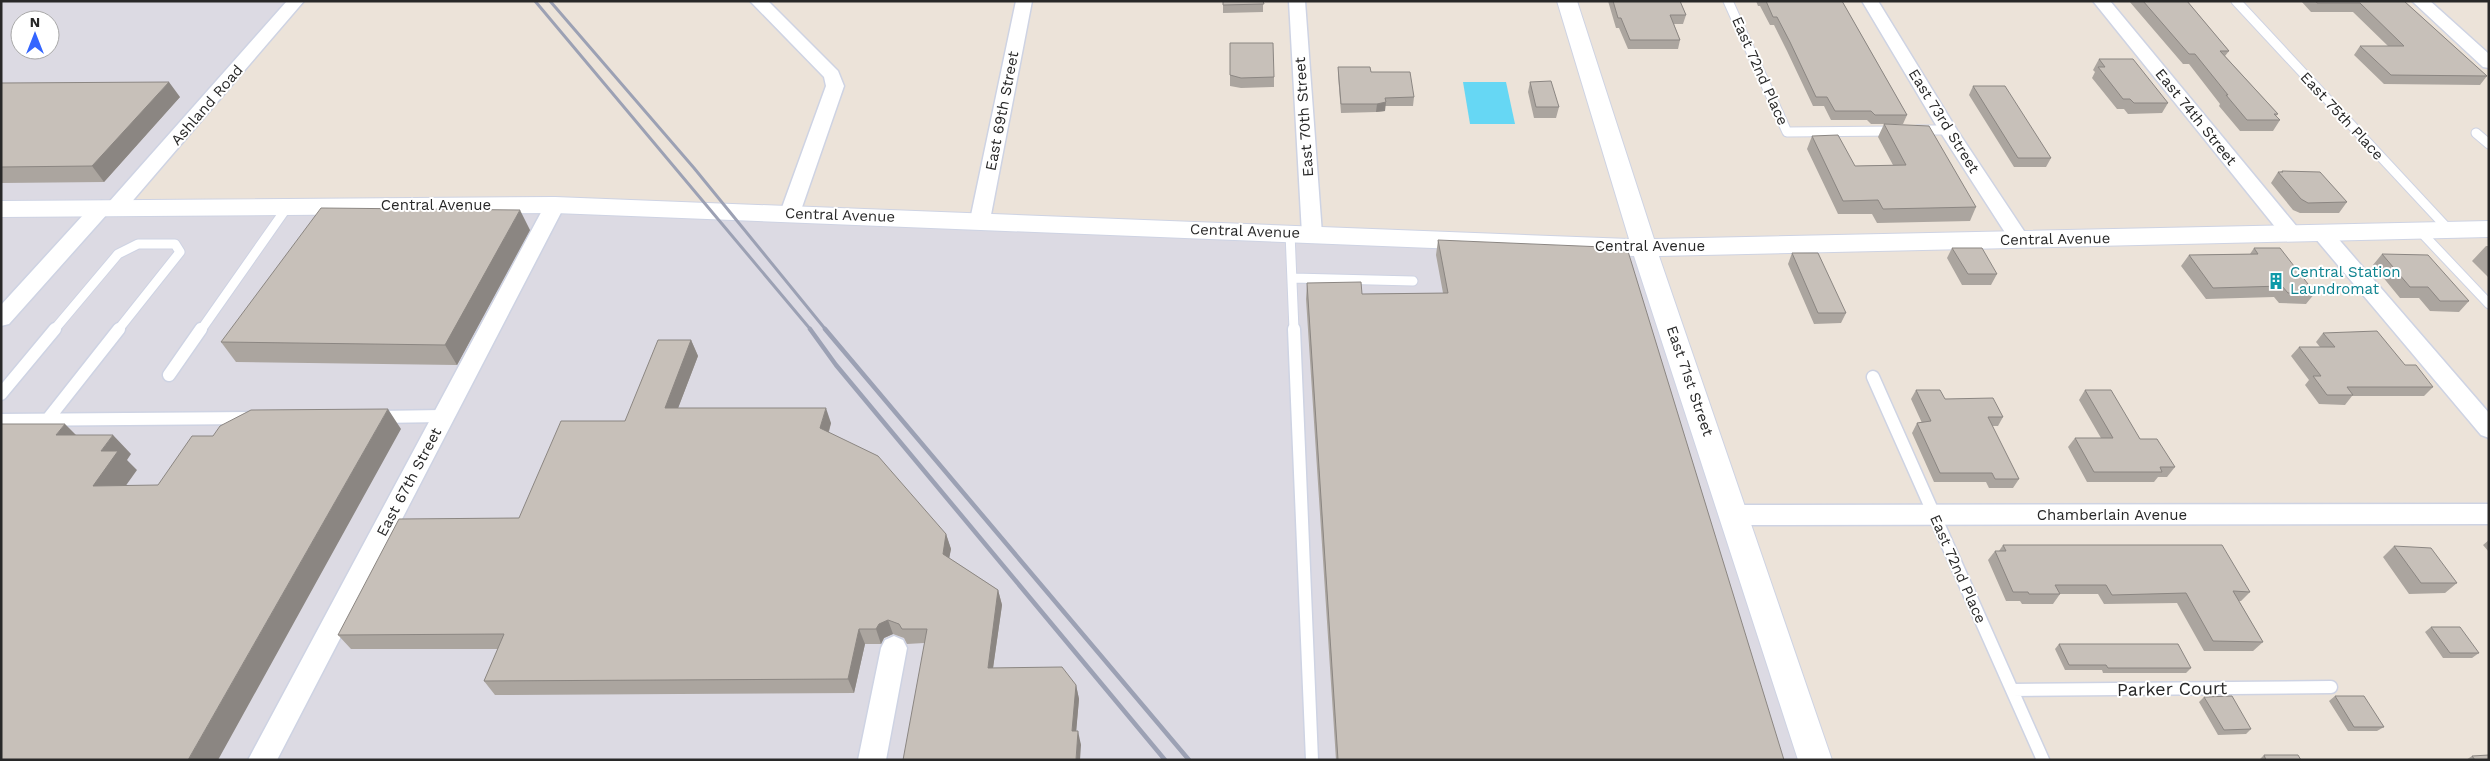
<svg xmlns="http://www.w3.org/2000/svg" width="2490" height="761" font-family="'Work Sans',sans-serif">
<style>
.industrial{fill:#dcdae3;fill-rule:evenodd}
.water{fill:#66d7f4}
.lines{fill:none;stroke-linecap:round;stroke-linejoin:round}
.lane-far1-casing{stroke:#ced3e3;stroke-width:11}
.lane-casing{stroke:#ced3e3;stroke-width:15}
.street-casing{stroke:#ced3e3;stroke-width:3}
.secondary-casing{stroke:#ced3e3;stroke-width:2}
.lane-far1{stroke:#fff;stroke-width:9}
.lane{stroke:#fff;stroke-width:12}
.street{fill:#fff;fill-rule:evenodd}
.secondary{fill:#fff;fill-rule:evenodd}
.rail-far1{stroke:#9ca1b4;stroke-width:3}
.rail{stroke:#9ca1b4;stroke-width:4.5}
.wall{fill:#aba59f}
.shaded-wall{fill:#8b8682}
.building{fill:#c7c0b9;stroke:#8b8682}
.labels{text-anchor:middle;stroke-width:4;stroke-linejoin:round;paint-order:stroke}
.street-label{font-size:15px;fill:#282828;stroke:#fff}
.culture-label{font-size:15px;fill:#0d838f;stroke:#fff;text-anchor:start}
.near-street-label{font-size:18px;fill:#282828;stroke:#fff}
</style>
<rect width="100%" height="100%" fill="#ece3d9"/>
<path class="industrial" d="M 1,1 L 296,1 L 117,207 L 555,205 L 1644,248 L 1815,760 L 1,760 ZM 20,20 L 50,20 L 50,50 L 20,50 Z"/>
<path class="water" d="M 1463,82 L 1506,82 L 1515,124 L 1470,124 Z"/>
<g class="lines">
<g class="lane-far1-casing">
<path id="lane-far1" d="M 1728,1 L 1787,132 L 1896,131
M 2236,1 L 2449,230
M 1917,130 L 1948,130
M 2476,133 L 2489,144
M 2420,231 L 2489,304
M 1290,233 L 1294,330
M 1293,278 L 1413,281
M 54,330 L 118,254 L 138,244 L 175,244 L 180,252 L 118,330
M 201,330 L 288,206"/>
</g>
<g class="lane-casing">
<path id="lane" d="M 1294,329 L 1312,760
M 169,375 L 201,329
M 1873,377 L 2043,760
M 1,394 L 55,329
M 378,417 L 443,416
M 48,419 L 119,329
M 1,420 L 252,418
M 2012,690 L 2331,687"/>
</g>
<g class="street-casing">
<path id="street" d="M 287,1 L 304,1 L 123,212 L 116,213 L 109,212 L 9,324 L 1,326 L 1,305 L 95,202 L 102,201 L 109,202 Z
M 750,1 L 768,1 L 838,71 L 844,86 L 800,213 L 797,218 L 790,219 L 783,218 L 780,213 L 826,86 L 824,77 Z
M 1016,1 L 1032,1 L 990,220 L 987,225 L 980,227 L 973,225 L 970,220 Z
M 1289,1 L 1305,1 L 1322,234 L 1319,239 L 1312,241 L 1305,239 L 1302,234 Z
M 1862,1 L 1878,1 L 1957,130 L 2030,240 L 2027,245 L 2020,247 L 2013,245 L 1939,130 Z
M 2093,1 L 2110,1 L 2298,228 L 2301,233 L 2298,238 L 2291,240 L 2284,238 Z
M 2412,1 L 2430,1 L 2489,54 L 2489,68 L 2483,67 Z
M 555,199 L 562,201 L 565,205 L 277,760 L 248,760 L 545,205 L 548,201 Z
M 2322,226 L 2329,228 L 2489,413 L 2489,438 L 2481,435 L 2315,238 L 2312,233 L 2315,228 Z
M 2489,504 L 2489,524 L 1735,525 L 1726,522 L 1723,515 L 1726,508 L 1735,505 Z
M 894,636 L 903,640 L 907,648 L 886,760 L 858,760 L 881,648 L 885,640 Z"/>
</g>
<g class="secondary-casing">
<path id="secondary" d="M 1557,1 L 1577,1 L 1654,239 L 2489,221 L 2489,237 L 1659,256 L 1832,760 L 1798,760 L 1634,256 L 555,213 L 1,217 L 1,201 L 555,197 L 1629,239 Z"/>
</g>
<use href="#lane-far1" class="lane-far1"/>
<use href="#lane" class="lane"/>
<use href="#street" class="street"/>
<use href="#secondary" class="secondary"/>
<path class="rail-far1" d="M 535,1 L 811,330
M 550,1 L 694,168 L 826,330"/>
<path class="rail" d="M 810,329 L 836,365 L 1165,760
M 825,329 L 1189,760"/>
</g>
<path class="wall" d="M 1223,1 L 1263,1 L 1263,12 L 1223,13 Z
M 1608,1 L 1680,1 L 1686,15 L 1683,24 L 1674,24 L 1680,40 L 1678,49 L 1628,49 L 1619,28 L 1616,28 Z
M 1756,1 L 1842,1 L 1907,115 L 1903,124 L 1871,124 L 1867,120 L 1831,120 L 1824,106 L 1813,106 L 1787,51 L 1774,25 L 1770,25 L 1760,6 L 1758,6 Z
M 2129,1 L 2187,1 L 2229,51 L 2225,56 L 2278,114 L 2276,116 L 2280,120 L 2273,131 L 2240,131 L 2219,106 L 2220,104 L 2189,64 L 2183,64 Z
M 2301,1 L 2404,1 L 2487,76 L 2480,85 L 2384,84 L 2354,55 L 2360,46 L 2388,46 L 2353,12 L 2311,12 Z
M 1230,43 L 1274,77 L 1274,87 L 1241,88 L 1230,86 Z
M 2099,59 L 2168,103 L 2162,113 L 2128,114 L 2124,109 L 2117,109 L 2092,78 L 2095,72 L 2093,70 Z
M 1338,67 L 1371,72 L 1414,97 L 1413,106 L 1385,106 L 1385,111 L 1376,112 L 1341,113 L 1338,75 Z
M 1530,82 L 1559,107 L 1556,118 L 1534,118 L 1528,92 Z
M 1,83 L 180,97 L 104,182 L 1,183 Z
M 1973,86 L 2051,158 L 2046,167 L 2014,167 L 1969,95 Z
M 1884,124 L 1976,207 L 1970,221 L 1877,223 L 1872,214 L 1838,214 L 1807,149 L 1812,136 L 1855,166 L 1893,165 L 1878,137 Z
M 2282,171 L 2347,202 L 2339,213 L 2300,213 L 2293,210 L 2271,183 L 2278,172 L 2280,172 Z
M 530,230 L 457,365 L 236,362 L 221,342 Z
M 1438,240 L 1784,760 L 1336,760 L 1306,299 L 1307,283 L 1362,294 L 1443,293 L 1436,255 Z
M 2486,246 L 2489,246 L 2489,278 L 2472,261 Z
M 1952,248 L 1997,274 L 1991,285 L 1962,285 L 1947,258 Z
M 2254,248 L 2315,293 L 2306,304 L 2279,303 L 2274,297 L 2206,299 L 2181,266 L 2189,255 L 2250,254 Z
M 1792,253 L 1846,313 L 1841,323 L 1814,324 L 1788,264 Z
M 2382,254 L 2469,301 L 2459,312 L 2430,311 L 2419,298 L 2400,298 L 2373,265 Z
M 2323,333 L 2405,365 L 2433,387 L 2424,396 L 2352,396 L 2345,405 L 2319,404 L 2305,385 L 2309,380 L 2291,356 L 2299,347 L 2320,347 L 2316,342 Z
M 691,340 L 698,356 L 678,408 L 831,423 L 829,432 L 946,534 L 951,549 L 949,558 L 998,590 L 1002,605 L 993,668 L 1076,685 L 1079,699 L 1076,731 L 1081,745 L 924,643 L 907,644 L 904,638 L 893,634 L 884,638 L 881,644 L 865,644 L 854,693 L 495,695 L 484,681 L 498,649 L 351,649 L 338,635 L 519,518 L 625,421 Z
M 1916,390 L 2003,417 L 1998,426 L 1992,426 L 2019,479 L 2013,488 L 1989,488 L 1986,482 L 1934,482 L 1912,433 L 1917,423 L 1922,423 L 1911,399 Z
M 2085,390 L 2140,439 L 2175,467 L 2167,477 L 2158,477 L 2154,482 L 2087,482 L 2068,447 L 2075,438 L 2101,438 L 2079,400 Z
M 2489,540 L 2489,552 L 2483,545 Z
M 2003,545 L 2250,592 L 2241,601 L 2239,601 L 2263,642 L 2253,651 L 2204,651 L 2177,603 L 2104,604 L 2098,594 L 2060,594 L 2053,604 L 2022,604 L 2020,601 L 2006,601 L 1988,560 L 1995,551 L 1999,551 Z
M 2394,546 L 2457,583 L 2445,593 L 2409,594 L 2383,557 Z
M 2431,627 L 2479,653 L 2472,658 L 2443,658 L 2425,632 Z
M 2059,644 L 2191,668 L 2186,673 L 2103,673 L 2102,670 L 2065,670 L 2055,649 Z
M 2335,696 L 2384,727 L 2377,731 L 2348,731 L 2329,701 Z
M 2204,697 L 2251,729 L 2246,734 L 2218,735 L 2199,702 Z
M 2264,755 L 2301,760 L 2259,760 Z
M 2472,756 L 2489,760 L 2466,760 Z"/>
<path class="shaded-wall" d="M 169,82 L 180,97 L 104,182 L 92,166 Z
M 1386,102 L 1385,111 L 1376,112 L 1377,104 Z
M 520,210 L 530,230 L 457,365 L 445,345 Z
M 691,340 L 698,356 L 672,424 L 665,408 Z
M 826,408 L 831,423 L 825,444 L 820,428 Z
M 388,409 L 401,429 L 218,760 L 188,760 Z
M 65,424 L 84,443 L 56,435 Z
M 113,435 L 131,454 L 127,460 L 137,470 L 112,505 L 93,486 L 101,451 Z
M 946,534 L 951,549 L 947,569 L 943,554 Z
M 998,590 L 1002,605 L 991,682 L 988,668 Z
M 888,620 L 893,634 L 884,638 L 881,644 L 876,629 L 879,624 Z
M 859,629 L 865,644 L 854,693 L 848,679 Z
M 1076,685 L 1079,699 L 1075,745 L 1072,731 Z
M 1078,731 L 1081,745 L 1080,760 L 1076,760 Z"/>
<path class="building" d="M 1223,1 L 1263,1 L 1264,4 L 1223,5 Z
M 1613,1 L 1680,1 L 1686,15 L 1670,15 L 1680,40 L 1630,40 L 1621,18 L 1618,18 Z
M 1766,1 L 1842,1 L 1907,115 L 1875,115 L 1871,111 L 1835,111 L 1827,97 L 1816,97 L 1790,42 L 1777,17 L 1773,17 Z
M 2143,1 L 2187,1 L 2229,51 L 2220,51 L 2278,114 L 2274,114 L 2280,120 L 2247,120 L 2226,95 L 2228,95 L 2195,54 L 2189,54 Z
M 2316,1 L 2404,1 L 2487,76 L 2391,75 L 2360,46 L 2404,46 L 2360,3 L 2317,3 Z
M 1230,43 L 1273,43 L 1274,77 L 1241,78 L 1230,75 Z
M 2099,59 L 2133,59 L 2168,103 L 2134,103 L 2130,99 L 2123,99 L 2098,67 L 2105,67 Z
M 1338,67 L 1370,67 L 1371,72 L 1410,72 L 1414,97 L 1385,98 L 1386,102 L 1377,104 L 1341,104 Z
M 1551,81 L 1559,107 L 1536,107 L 1530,82 Z
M 169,82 L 92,166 L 1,167 L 1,83 Z
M 1973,86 L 2005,86 L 2051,158 L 2018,158 Z
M 1884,124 L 1929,126 L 1976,207 L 1883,209 L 1878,200 L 1843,201 L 1812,136 L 1838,135 L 1855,166 L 1906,165 Z
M 2282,171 L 2320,172 L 2347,202 L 2308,203 L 2301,199 L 2278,172 L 2283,172 Z
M 321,208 L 520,210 L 445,345 L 221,342 Z
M 1438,240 L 1627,248 L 1784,760 L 1338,760 L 1307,283 L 1361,282 L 1362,294 L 1448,293 Z
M 1952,248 L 1982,248 L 1997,274 L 1968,274 Z
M 2254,248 L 2280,248 L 2315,293 L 2288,293 L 2282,286 L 2213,288 L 2189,255 L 2258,254 Z
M 1792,253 L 1818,253 L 1846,313 L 1818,313 Z
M 2382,254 L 2428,255 L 2469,301 L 2440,301 L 2428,287 L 2410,287 Z
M 2377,331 L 2405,365 L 2416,365 L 2433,387 L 2347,387 L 2353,395 L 2327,395 L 2313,376 L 2321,376 L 2299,347 L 2335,347 L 2323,333 Z
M 658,340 L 691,340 L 665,408 L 826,408 L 820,428 L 878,456 L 946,534 L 943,554 L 998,590 L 988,668 L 1062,667 L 1076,685 L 1072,731 L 1078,731 L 1076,760 L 903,760 L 927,629 L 902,629 L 899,624 L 888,620 L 879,624 L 876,629 L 859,629 L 848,679 L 484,681 L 504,634 L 338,635 L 399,519 L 519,518 L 561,421 L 625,421 Z
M 1916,390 L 1940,390 L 1945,399 L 1993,398 L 2003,417 L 1988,417 L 2019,479 L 1995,479 L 1992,473 L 1940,473 L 1917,423 L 1931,421 Z
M 2085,390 L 2111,390 L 2140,439 L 2157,439 L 2175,467 L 2160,467 L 2162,472 L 2094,472 L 2075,438 L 2113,438 Z
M 388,409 L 188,760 L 1,760 L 1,424 L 65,424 L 56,435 L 113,435 L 101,451 L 118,451 L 93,486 L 158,485 L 192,436 L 213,436 L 220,426 L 251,410 Z
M 2003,545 L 2222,545 L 2250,592 L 2233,591 L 2263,642 L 2213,641 L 2186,593 L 2112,595 L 2106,585 L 2055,585 L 2060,594 L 2029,594 L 2028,592 L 2013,592 L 1995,551 L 2006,551 Z
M 2394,546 L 2431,548 L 2457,583 L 2421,583 Z
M 2431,627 L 2460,627 L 2479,653 L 2450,653 Z
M 2059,644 L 2178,644 L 2191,668 L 2108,668 L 2106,665 L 2069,665 Z
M 2232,696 L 2251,729 L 2224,730 L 2204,697 Z
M 2335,696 L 2364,696 L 2384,727 L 2354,727 Z
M 2264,755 L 2298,755 L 2301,760 L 2266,760 Z
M 2489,755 L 2489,760 L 2475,760 L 2472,756 Z"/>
<defs>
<g id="building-bare" transform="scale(1.35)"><path d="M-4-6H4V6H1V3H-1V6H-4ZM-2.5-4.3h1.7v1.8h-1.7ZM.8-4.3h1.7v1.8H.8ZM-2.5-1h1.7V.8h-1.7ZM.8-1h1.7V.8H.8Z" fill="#0f9aa8" stroke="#fff" stroke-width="2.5" paint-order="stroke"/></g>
</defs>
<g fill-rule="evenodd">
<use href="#building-bare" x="2276" y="281"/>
</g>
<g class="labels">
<g class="street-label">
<text transform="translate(1760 71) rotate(66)" y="5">East 72nd Place</text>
<text transform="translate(207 105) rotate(-49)" y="5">Ashland Road</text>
<text transform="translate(1002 111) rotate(-79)" y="5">East 69th Street</text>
<text transform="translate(2342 116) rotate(47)" y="5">East 75th Place</text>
<text transform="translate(1304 117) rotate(-94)" y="5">East 70th Street</text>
<text transform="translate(2196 117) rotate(51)" y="5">East 74th Street</text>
<text transform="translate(1944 121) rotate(58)" y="5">East 73rd Street</text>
<text x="436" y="210">Central Avenue</text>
<text transform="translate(840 215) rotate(2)" y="5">Central Avenue</text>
<text transform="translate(1245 231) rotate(2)" y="5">Central Avenue</text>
<text transform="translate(2055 239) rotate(-1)" y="5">Central Avenue</text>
<text x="1650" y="251">Central Avenue</text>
<text transform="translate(1690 381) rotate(71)" y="5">East 71st Street</text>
<text transform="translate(409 482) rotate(-62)" y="5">East 67th Street</text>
<text x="2112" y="520">Chamberlain Avenue</text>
<text transform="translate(1958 569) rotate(66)" y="5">East 72nd Place</text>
</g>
<g class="culture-label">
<text x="2290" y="277">Central Station<tspan x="2290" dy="17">Laundromat</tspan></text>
</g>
<g class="near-street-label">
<text transform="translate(2172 689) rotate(-1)" y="6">Parker Court</text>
</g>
</g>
<rect width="2490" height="761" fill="none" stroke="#282828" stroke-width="5"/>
<g transform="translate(35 35)"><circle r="24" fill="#ffffff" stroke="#a9a9a9"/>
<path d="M0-4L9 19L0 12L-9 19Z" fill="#3365ff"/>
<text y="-8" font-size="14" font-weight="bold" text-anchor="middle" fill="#282828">N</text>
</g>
</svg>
